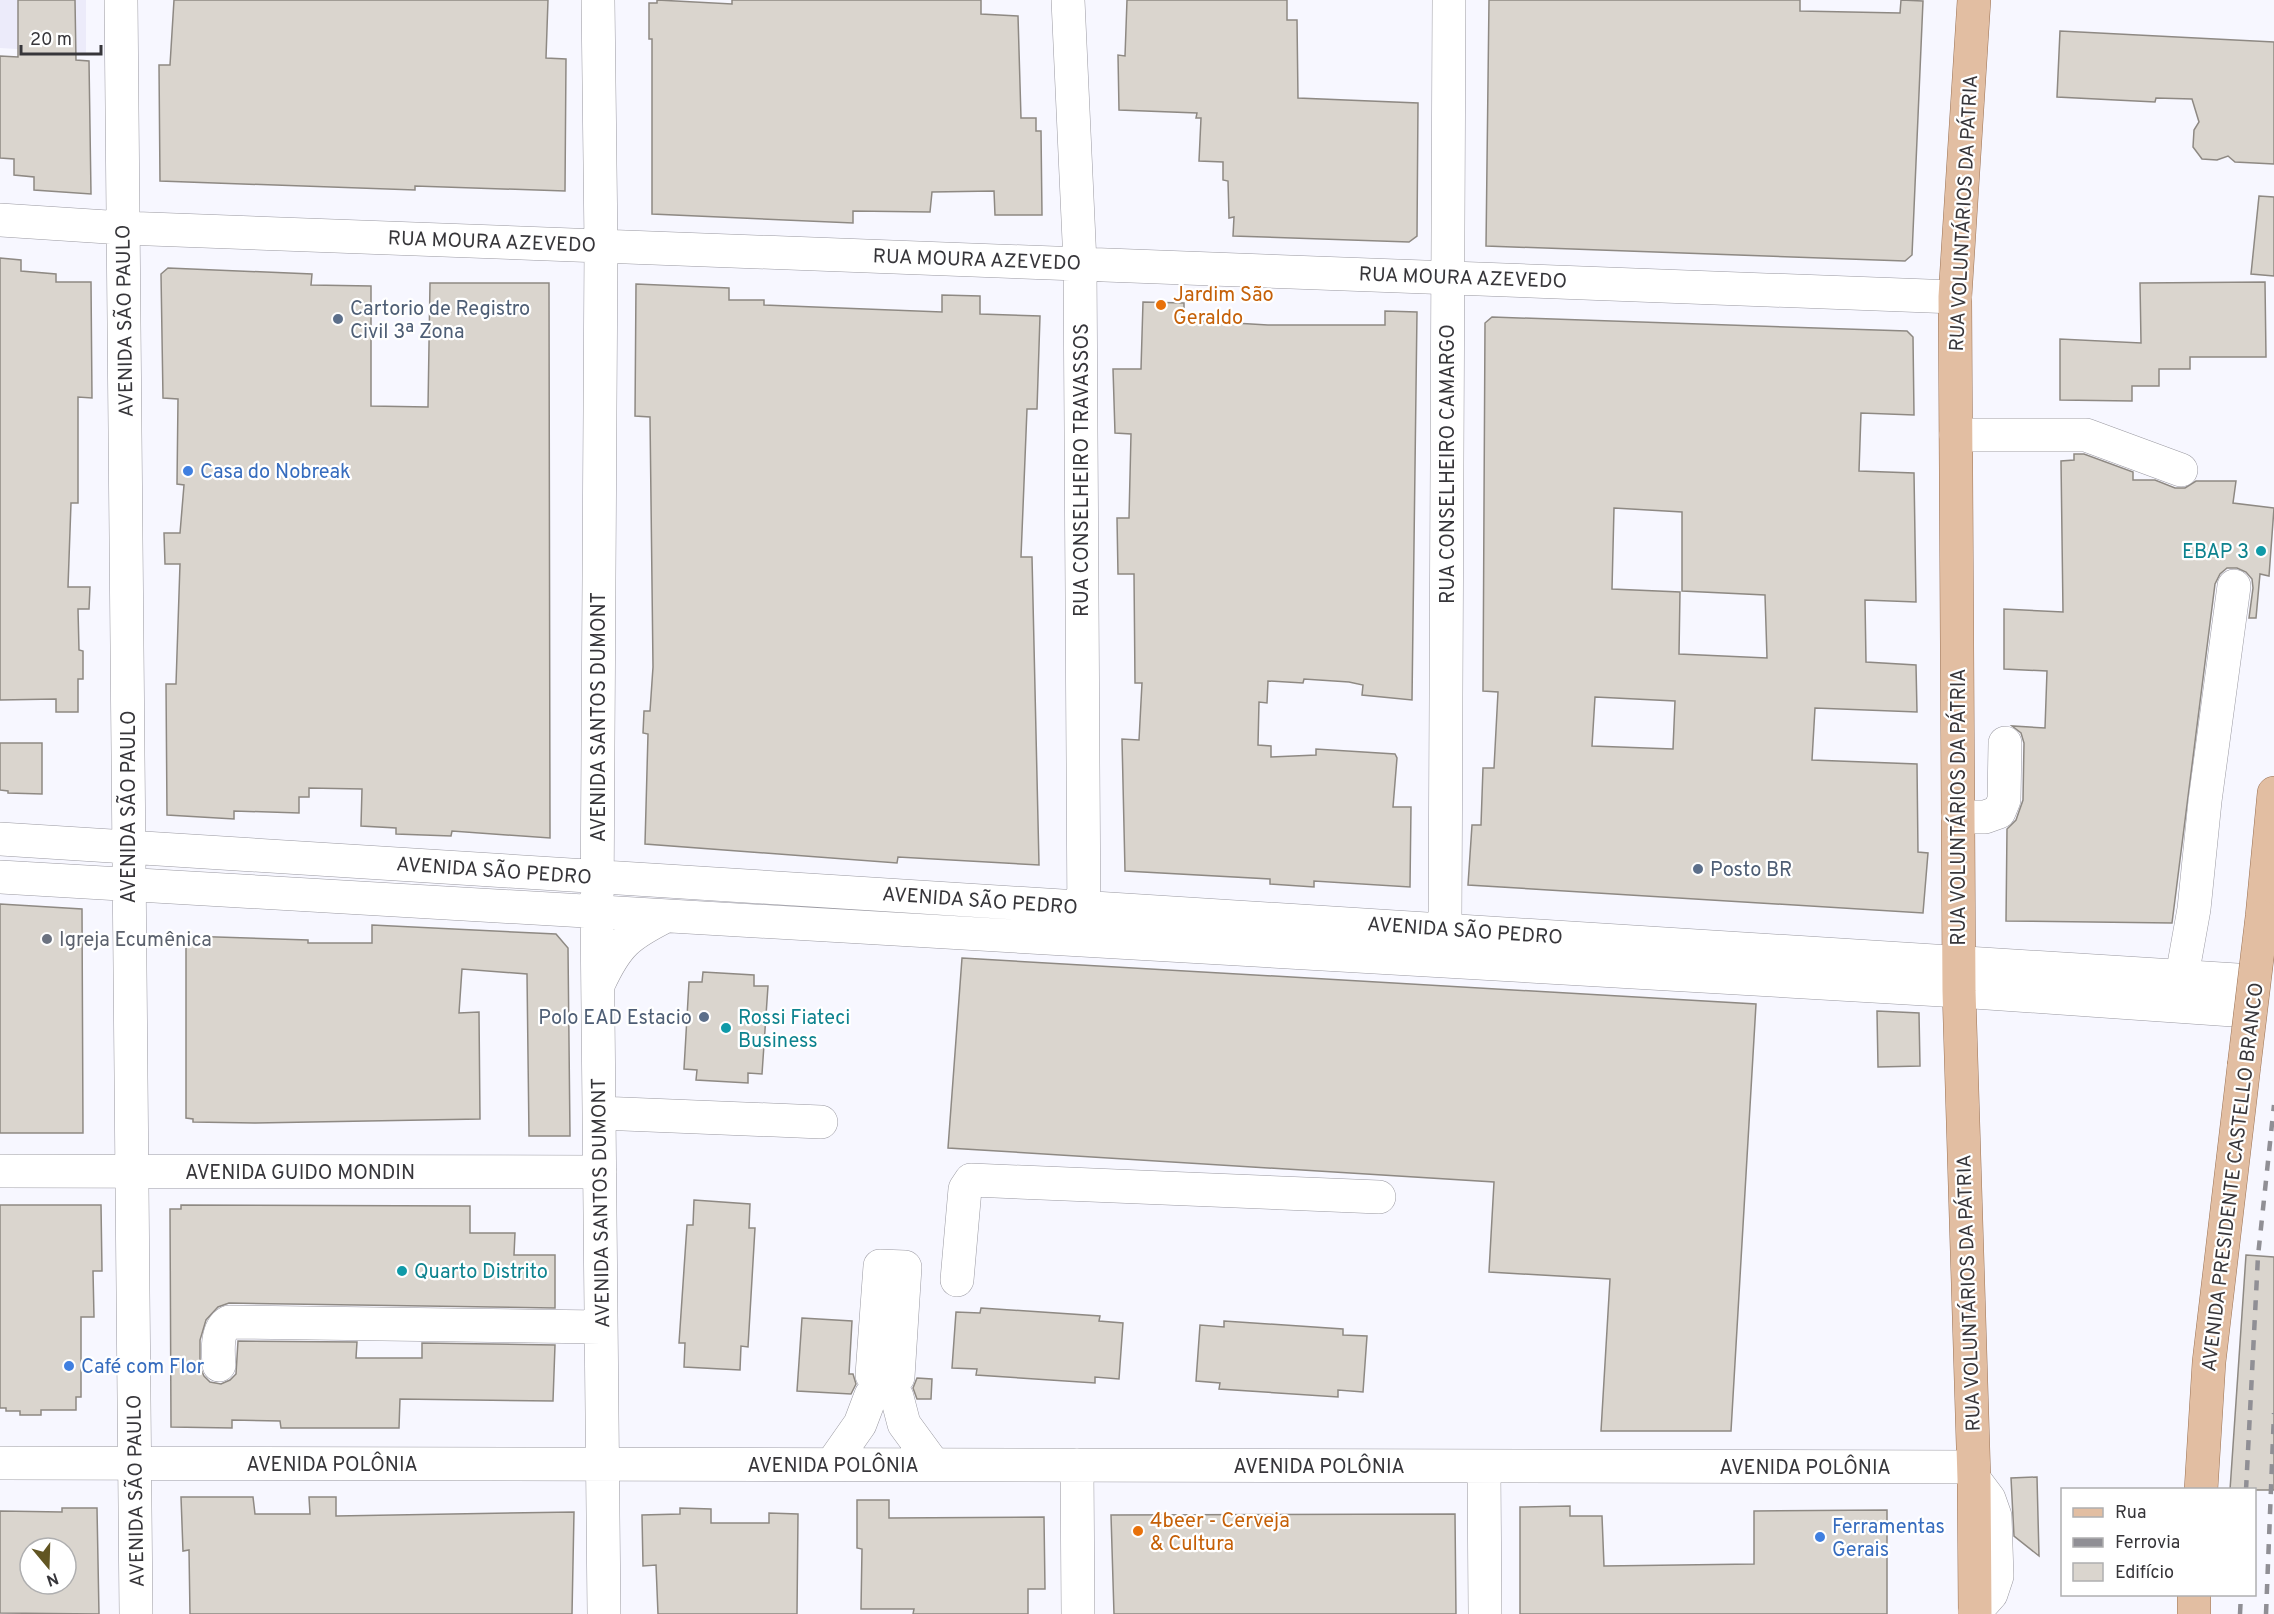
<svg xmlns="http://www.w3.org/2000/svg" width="2274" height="1614" font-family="Overpass,sans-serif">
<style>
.built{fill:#ecebfa}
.building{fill:#dad5ce;stroke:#8e8983;stroke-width:1.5;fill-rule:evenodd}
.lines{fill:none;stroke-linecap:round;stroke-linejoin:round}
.minor-tunnel{stroke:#d1d0d8;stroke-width:33;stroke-dasharray:33 16;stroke-linecap:butt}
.minor-casing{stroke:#9a99a1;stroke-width:34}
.major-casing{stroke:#9a7255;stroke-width:34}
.minor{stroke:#fff;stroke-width:33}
.major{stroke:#e2bea2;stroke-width:33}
.rail{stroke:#908f95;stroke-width:4.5;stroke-dasharray:10 10;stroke-linecap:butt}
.major-bridge-casing{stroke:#9a7255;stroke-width:34;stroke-linecap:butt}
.major-bridge{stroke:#e2bea2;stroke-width:33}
.food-dot{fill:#e8710a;stroke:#fff;stroke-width:2}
.service-dot{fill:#5c6f8a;stroke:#fff;stroke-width:2}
.shop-dot{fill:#3f7fe0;stroke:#fff;stroke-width:2}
.culture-dot{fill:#0f9aa8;stroke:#fff;stroke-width:2}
.worship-dot{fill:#6b7280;stroke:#fff;stroke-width:2}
.labels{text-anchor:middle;stroke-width:4.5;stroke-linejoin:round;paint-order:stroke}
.street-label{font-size:20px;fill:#37363a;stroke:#fff}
.food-label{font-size:20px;fill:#c56008;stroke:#fff;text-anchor:start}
.service-label{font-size:20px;fill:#4e5e75;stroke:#fff;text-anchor:start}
.shop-label{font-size:20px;fill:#366cbe;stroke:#fff;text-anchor:start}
.culture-label{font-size:20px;fill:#0d838f;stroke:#fff;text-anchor:start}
.worship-label{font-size:20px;fill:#5b616d;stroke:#fff;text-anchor:start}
</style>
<rect width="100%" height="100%" fill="#f7f7ff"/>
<path class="built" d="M 0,0 L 86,0 L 86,53 L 0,48 Z"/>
<path class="building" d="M 18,0 L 75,0 L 76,60 L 89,61 L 91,194 L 34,190 L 34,177 L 14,175 L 14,159 L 0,158 L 0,56 L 18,57 Z
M 174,0 L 548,0 L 546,58 L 566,59 L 565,191 L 415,186 L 415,190 L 160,181 L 159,65 L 170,65 Z
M 657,0 L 732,4 L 732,0 L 981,0 L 981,14 L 1018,16 L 1021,118 L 1036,118 L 1036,131 L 1041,131 L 1042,215 L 995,215 L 994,191 L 932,192 L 930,212 L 853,211 L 853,223 L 652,214 L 652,39 L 649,39 L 649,3 L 657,3 Z
M 1127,0 L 1287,0 L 1287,20 L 1297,20 L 1298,98 L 1418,103 L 1417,236 L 1409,242 L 1233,236 L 1234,217 L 1229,218 L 1228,181 L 1223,180 L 1223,162 L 1199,161 L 1201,118 L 1196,118 L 1197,113 L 1119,110 L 1118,55 L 1125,56 Z
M 1489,0 L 1800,0 L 1800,11 L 1900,13 L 1901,0 L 1923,1 L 1912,255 L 1905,261 L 1486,246 Z
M 2060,31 L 2274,42 L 2274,164 L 2235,162 L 2228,156 L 2217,160 L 2202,159 L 2193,147 L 2194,130 L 2199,122 L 2192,99 L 2156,98 L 2155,102 L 2057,97 Z
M 2259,196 L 2274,197 L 2274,276 L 2251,274 Z
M 0,258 L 21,260 L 21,271 L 56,274 L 56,282 L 91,282 L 92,398 L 78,397 L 78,503 L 71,503 L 68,587 L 90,587 L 89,609 L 78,609 L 79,650 L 83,651 L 83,679 L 78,679 L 78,712 L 56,712 L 56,699 L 0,700 Z
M 168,268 L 312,274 L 311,285 L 371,286 L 371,406 L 428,407 L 430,283 L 549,283 L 550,838 L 452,831 L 451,836 L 396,834 L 396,828 L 361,826 L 362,789 L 309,788 L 309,797 L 299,797 L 299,813 L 234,811 L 234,819 L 167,815 L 166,684 L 176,684 L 180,564 L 165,564 L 164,533 L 180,533 L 184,485 L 177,484 L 178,399 L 163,398 L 161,274 Z
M 2265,282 L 2266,357 L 2190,357 L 2190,369 L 2159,369 L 2159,386 L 2132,386 L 2132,401 L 2060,400 L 2060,339 L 2141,343 L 2140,283 Z
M 636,284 L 729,288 L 729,300 L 764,300 L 764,305 L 942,312 L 942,295 L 980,296 L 980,314 L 1040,316 L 1037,409 L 1027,409 L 1021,557 L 1032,557 L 1039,865 L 898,857 L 897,863 L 645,844 L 648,734 L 643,733 L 644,711 L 650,711 L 653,667 L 650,417 L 635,416 Z
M 1143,302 L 1184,303 L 1184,320 L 1268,325 L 1385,325 L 1385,311 L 1417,312 L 1412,700 L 1362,695 L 1363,685 L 1349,682 L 1304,679 L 1303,683 L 1268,681 L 1267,703 L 1259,702 L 1258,745 L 1271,746 L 1271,757 L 1316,755 L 1316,749 L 1395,754 L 1397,758 L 1393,807 L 1411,807 L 1410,887 L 1314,881 L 1314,887 L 1270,884 L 1270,879 L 1125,871 L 1122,739 L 1139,740 L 1142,683 L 1135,683 L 1134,574 L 1118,574 L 1117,518 L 1129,518 L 1131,434 L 1115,433 L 1113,369 L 1141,369 Z
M 1492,317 L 1907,331 L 1913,337 L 1914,415 L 1861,413 L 1859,471 L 1914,473 L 1916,602 L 1865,600 L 1866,662 L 1916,665 L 1917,712 L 1815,708 L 1812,760 L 1917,764 L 1918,852 L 1928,853 L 1923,913 L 1468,885 L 1472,825 L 1481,825 L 1483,768 L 1494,768 L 1498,692 L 1483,691 L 1485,323 ZM 1614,508 L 1682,512 L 1682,591 L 1765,595 L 1767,658 L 1679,654 L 1680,592 L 1612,589 ZM 1595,697 L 1675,701 L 1673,749 L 1592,746 Z
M 2074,454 L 2084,454 L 2133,472 L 2133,480 L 2155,480 L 2175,488 L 2185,488 L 2196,481 L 2236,481 L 2233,503 L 2274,508 L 2269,576 L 2260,574 L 2256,618 L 2249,618 L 2253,588 L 2252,579 L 2246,572 L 2237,568 L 2227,568 L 2220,574 L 2215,584 L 2172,923 L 2006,921 L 2007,829 L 2016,820 L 2023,800 L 2024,743 L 2021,733 L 2012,726 L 2045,728 L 2047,671 L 2004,669 L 2004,609 L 2063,612 L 2061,461 L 2074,460 Z
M 0,743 L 42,743 L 42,794 L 8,793 L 8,791 L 0,790 Z
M 0,904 L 82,909 L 83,1133 L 0,1133 Z
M 372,925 L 556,934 L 568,948 L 570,1136 L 529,1136 L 527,974 L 462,969 L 459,1013 L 479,1012 L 480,1119 L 255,1123 L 193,1122 L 193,1119 L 186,1118 L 186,936 L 308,940 L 308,943 L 372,943 Z
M 962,958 L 1756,1004 L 1731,1431 L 1601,1431 L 1610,1279 L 1489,1272 L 1494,1182 L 948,1148 Z
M 703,972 L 754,975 L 754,986 L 768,986 L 762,1074 L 748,1073 L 748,1083 L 696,1080 L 697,1070 L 684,1069 L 689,982 L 702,982 Z
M 1877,1011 L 1919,1013 L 1920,1066 L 1878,1067 Z
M 694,1200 L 750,1204 L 749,1228 L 755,1228 L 748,1347 L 741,1346 L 740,1370 L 684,1367 L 685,1343 L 679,1343 L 687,1225 L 693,1225 Z
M 0,1205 L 101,1205 L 102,1271 L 93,1271 L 94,1317 L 81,1317 L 81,1397 L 76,1397 L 76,1410 L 41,1410 L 41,1415 L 20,1415 L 20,1411 L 6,1411 L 6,1408 L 0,1408 Z
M 181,1205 L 470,1206 L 470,1233 L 515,1233 L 514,1255 L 555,1255 L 555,1308 L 229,1303 L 218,1307 L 206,1320 L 200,1340 L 200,1367 L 204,1376 L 210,1382 L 221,1384 L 230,1380 L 236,1374 L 238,1341 L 357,1342 L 356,1358 L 422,1358 L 422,1343 L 555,1345 L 553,1401 L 400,1399 L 399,1428 L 281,1428 L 280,1421 L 232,1420 L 232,1428 L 171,1427 L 170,1209 L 181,1209 Z
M 2246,1255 L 2274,1257 L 2274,1490 L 2230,1490 Z
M 981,1308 L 1100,1316 L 1099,1321 L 1123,1323 L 1119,1379 L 1095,1377 L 1095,1383 L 976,1375 L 977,1369 L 952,1368 L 956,1312 L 980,1313 Z
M 802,1318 L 852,1321 L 849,1374 L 853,1374 L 856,1384 L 851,1394 L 797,1391 Z
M 1224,1321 L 1343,1329 L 1343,1335 L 1367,1336 L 1363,1392 L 1338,1390 L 1338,1397 L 1219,1389 L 1220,1383 L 1196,1381 L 1200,1325 L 1224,1327 Z
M 917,1378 L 932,1379 L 931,1399 L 917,1399 L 913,1388 Z
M 2037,1477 L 2039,1556 L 2014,1536 L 2011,1478 Z
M 181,1497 L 253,1497 L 255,1514 L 310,1514 L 309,1497 L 336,1497 L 336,1516 L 574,1512 L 572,1614 L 190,1614 L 189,1550 L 183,1551 Z
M 857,1500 L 889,1500 L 889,1518 L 1044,1517 L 1045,1589 L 1028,1589 L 1028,1614 L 913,1614 L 914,1609 L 861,1609 L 862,1549 L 857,1548 Z
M 1570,1506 L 1570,1516 L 1602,1516 L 1604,1566 L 1754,1564 L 1754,1511 L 1887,1510 L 1887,1614 L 1520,1614 L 1520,1507 Z
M 62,1508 L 97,1508 L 99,1614 L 0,1613 L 0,1511 L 62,1512 ZM 30,1548 L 66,1548 L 66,1584 L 30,1584 Z
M 680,1508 L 711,1509 L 711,1523 L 769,1523 L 769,1513 L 798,1514 L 797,1614 L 658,1614 L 656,1565 L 643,1566 L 642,1515 L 680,1514 Z
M 1455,1514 L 1456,1614 L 1114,1614 L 1111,1515 Z"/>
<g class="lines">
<path class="minor-tunnel" d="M 2233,1010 L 2274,1013"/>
<g class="minor-casing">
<path id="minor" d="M 121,0 L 136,1614
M 598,0 L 601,245 L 597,912 L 604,1614
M 1068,0 L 1080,263 L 1084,929
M 0,220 L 123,228 L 1955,297
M 1956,435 L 2086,435 L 2181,470
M 1958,817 L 1985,817 L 1999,812 L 2004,800 L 2005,743
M 0,839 L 2237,980
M 0,877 L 1959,991 L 2233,1010
M 1445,929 L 1449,0
M 599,983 C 617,944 628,935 666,916
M 2178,998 L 2194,909 L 2205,801 L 2234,586
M 599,1113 L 821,1122
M 0,1171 L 600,1172
M 957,1280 L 965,1189 L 971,1180 L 1379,1197
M 219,1365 C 218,1352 216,1329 229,1322 L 601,1327
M 872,1375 L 880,1266 L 905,1267 L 898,1377
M 897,1397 L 904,1424 L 934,1465
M 0,1463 L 1973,1467
M 832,1464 L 860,1424 L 871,1395
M 1077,1465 L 1078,1614
M 1484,1467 L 1485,1614
M 1974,1479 L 1989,1499 L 1995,1516 L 1997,1576 L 1991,1594 L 1975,1612"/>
</g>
<g class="major-casing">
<path id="major" d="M 1974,0 L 1955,297 L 1959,991 L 1974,1479 L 1975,1614
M 2262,917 L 2274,793
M 2201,1490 L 2209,1362 L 2244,1066
M 2194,1614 L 2194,1594"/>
</g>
<use href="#minor" class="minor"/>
<use href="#major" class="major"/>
<path class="rail" d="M 2246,1490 L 2258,1256 L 2274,1105
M 2240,1614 L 2241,1594
M 2266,1614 L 2274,1413"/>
<g class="major-bridge-casing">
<path id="major-bridge" d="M 2244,1066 L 2262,917"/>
</g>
<use href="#major-bridge" class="major-bridge"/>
</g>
<g class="food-dot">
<circle cx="1161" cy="305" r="6"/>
<circle cx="1138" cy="1531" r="6"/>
</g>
<g class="service-dot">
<circle cx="338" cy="319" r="6"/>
<circle cx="1698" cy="869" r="6"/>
<circle cx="704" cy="1017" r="6"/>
</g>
<g class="shop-dot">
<circle cx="188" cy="471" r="6"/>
<circle cx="69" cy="1366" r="6"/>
<circle cx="1820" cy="1537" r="6"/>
</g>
<g class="culture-dot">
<circle cx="2261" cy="551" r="6"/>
<circle cx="726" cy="1028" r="6"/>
<circle cx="402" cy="1271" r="6"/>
</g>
<circle class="worship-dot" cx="47" cy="939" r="6"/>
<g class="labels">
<g class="street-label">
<text transform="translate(1963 213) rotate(-87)" y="7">RUA VOLUNTÁRIOS DA PÁTRIA</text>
<text transform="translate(492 241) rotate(2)" y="7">RUA MOURA AZEVEDO</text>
<text transform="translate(977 259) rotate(2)" y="7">RUA MOURA AZEVEDO</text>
<text transform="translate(1463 277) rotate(2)" y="7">RUA MOURA AZEVEDO</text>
<text transform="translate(124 321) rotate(-91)" y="7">AVENIDA SÃO PAULO</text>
<text transform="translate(1447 464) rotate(-90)" y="7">RUA CONSELHEIRO CAMARGO</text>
<text transform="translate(1081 470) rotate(-90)" y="7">RUA CONSELHEIRO TRAVASSOS</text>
<text transform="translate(598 717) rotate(-90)" y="7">AVENIDA SANTOS DUMONT</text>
<text transform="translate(128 807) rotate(-90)" y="7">AVENIDA SÃO PAULO</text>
<text transform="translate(1958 807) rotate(-90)" y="7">RUA VOLUNTÁRIOS DA PÁTRIA</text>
<text transform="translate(494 870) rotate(4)" y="7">AVENIDA SÃO PEDRO</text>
<text transform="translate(980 900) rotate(4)" y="7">AVENIDA SÃO PEDRO</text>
<text transform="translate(1465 930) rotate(4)" y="7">AVENIDA SÃO PEDRO</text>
<text x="300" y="1179">AVENIDA GUIDO MONDIN</text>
<text transform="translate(2232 1177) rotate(-83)" y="7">AVENIDA PRESIDENTE CASTELLO BRANCO</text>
<text transform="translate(600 1203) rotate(-91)" y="7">AVENIDA SANTOS DUMONT</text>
<text transform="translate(1968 1293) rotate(-92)" y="7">RUA VOLUNTÁRIOS DA PÁTRIA</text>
<text x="332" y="1471">AVENIDA POLÔNIA</text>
<text x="833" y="1472">AVENIDA POLÔNIA</text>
<text x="1319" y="1473">AVENIDA POLÔNIA</text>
<text x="1805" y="1474">AVENIDA POLÔNIA</text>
<text transform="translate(135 1491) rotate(-91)" y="7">AVENIDA SÃO PAULO</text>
</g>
<g class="food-label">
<text x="1173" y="301">Jardim São<tspan x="1173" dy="23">Geraldo</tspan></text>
<text x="1150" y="1527">4beer - Cerveja<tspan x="1150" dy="23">&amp; Cultura</tspan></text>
</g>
<g class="service-label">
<text x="350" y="315">Cartorio de Registro<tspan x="350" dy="23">Civil 3ª Zona</tspan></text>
<text x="1710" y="876">Posto BR</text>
<text x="692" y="1024" text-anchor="end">Polo EAD Estacio</text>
</g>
<g class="shop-label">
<text x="200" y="478">Casa do Nobreak</text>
<text x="81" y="1373">Café com Flor</text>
<text x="1832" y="1533">Ferramentas<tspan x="1832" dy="23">Gerais</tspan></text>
</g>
<g class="culture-label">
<text x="2249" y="558" text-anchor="end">EBAP 3</text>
<text x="738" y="1024">Rossi Fiateci<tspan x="738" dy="23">Business</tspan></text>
<text x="414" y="1278">Quarto Distrito</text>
</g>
<g class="worship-label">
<text x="59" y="946">Igreja Ecumênica</text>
</g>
</g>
<rect x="2061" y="1488" width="195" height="108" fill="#ffffff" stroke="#afafb0" stroke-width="1.5"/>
<rect x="2073" y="1508" width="30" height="9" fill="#e2bea2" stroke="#afafb0" stroke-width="1.5"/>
<text x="2115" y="1518" font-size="18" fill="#37363a">Rua</text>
<rect x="2073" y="1538" width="30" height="9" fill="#908f95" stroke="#afafb0" stroke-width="1.5"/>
<text x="2115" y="1548" font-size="18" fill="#37363a">Ferrovia</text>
<rect x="2073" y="1563" width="30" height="18" fill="#dad5ce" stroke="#afafb0" stroke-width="1.5"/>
<text x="2115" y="1578" font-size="18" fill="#37363a">Edifício</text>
<g transform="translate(48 1566) rotate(161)"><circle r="28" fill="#ffffff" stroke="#afafb0" stroke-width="1.5"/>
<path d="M0-4.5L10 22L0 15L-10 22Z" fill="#615522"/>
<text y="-9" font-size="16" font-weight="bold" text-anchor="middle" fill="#37363a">N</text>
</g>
<path d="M21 45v9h80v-9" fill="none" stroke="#37363a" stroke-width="3"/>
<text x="30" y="45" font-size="18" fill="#37363a" stroke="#ffffff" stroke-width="4.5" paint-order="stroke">20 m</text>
</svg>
